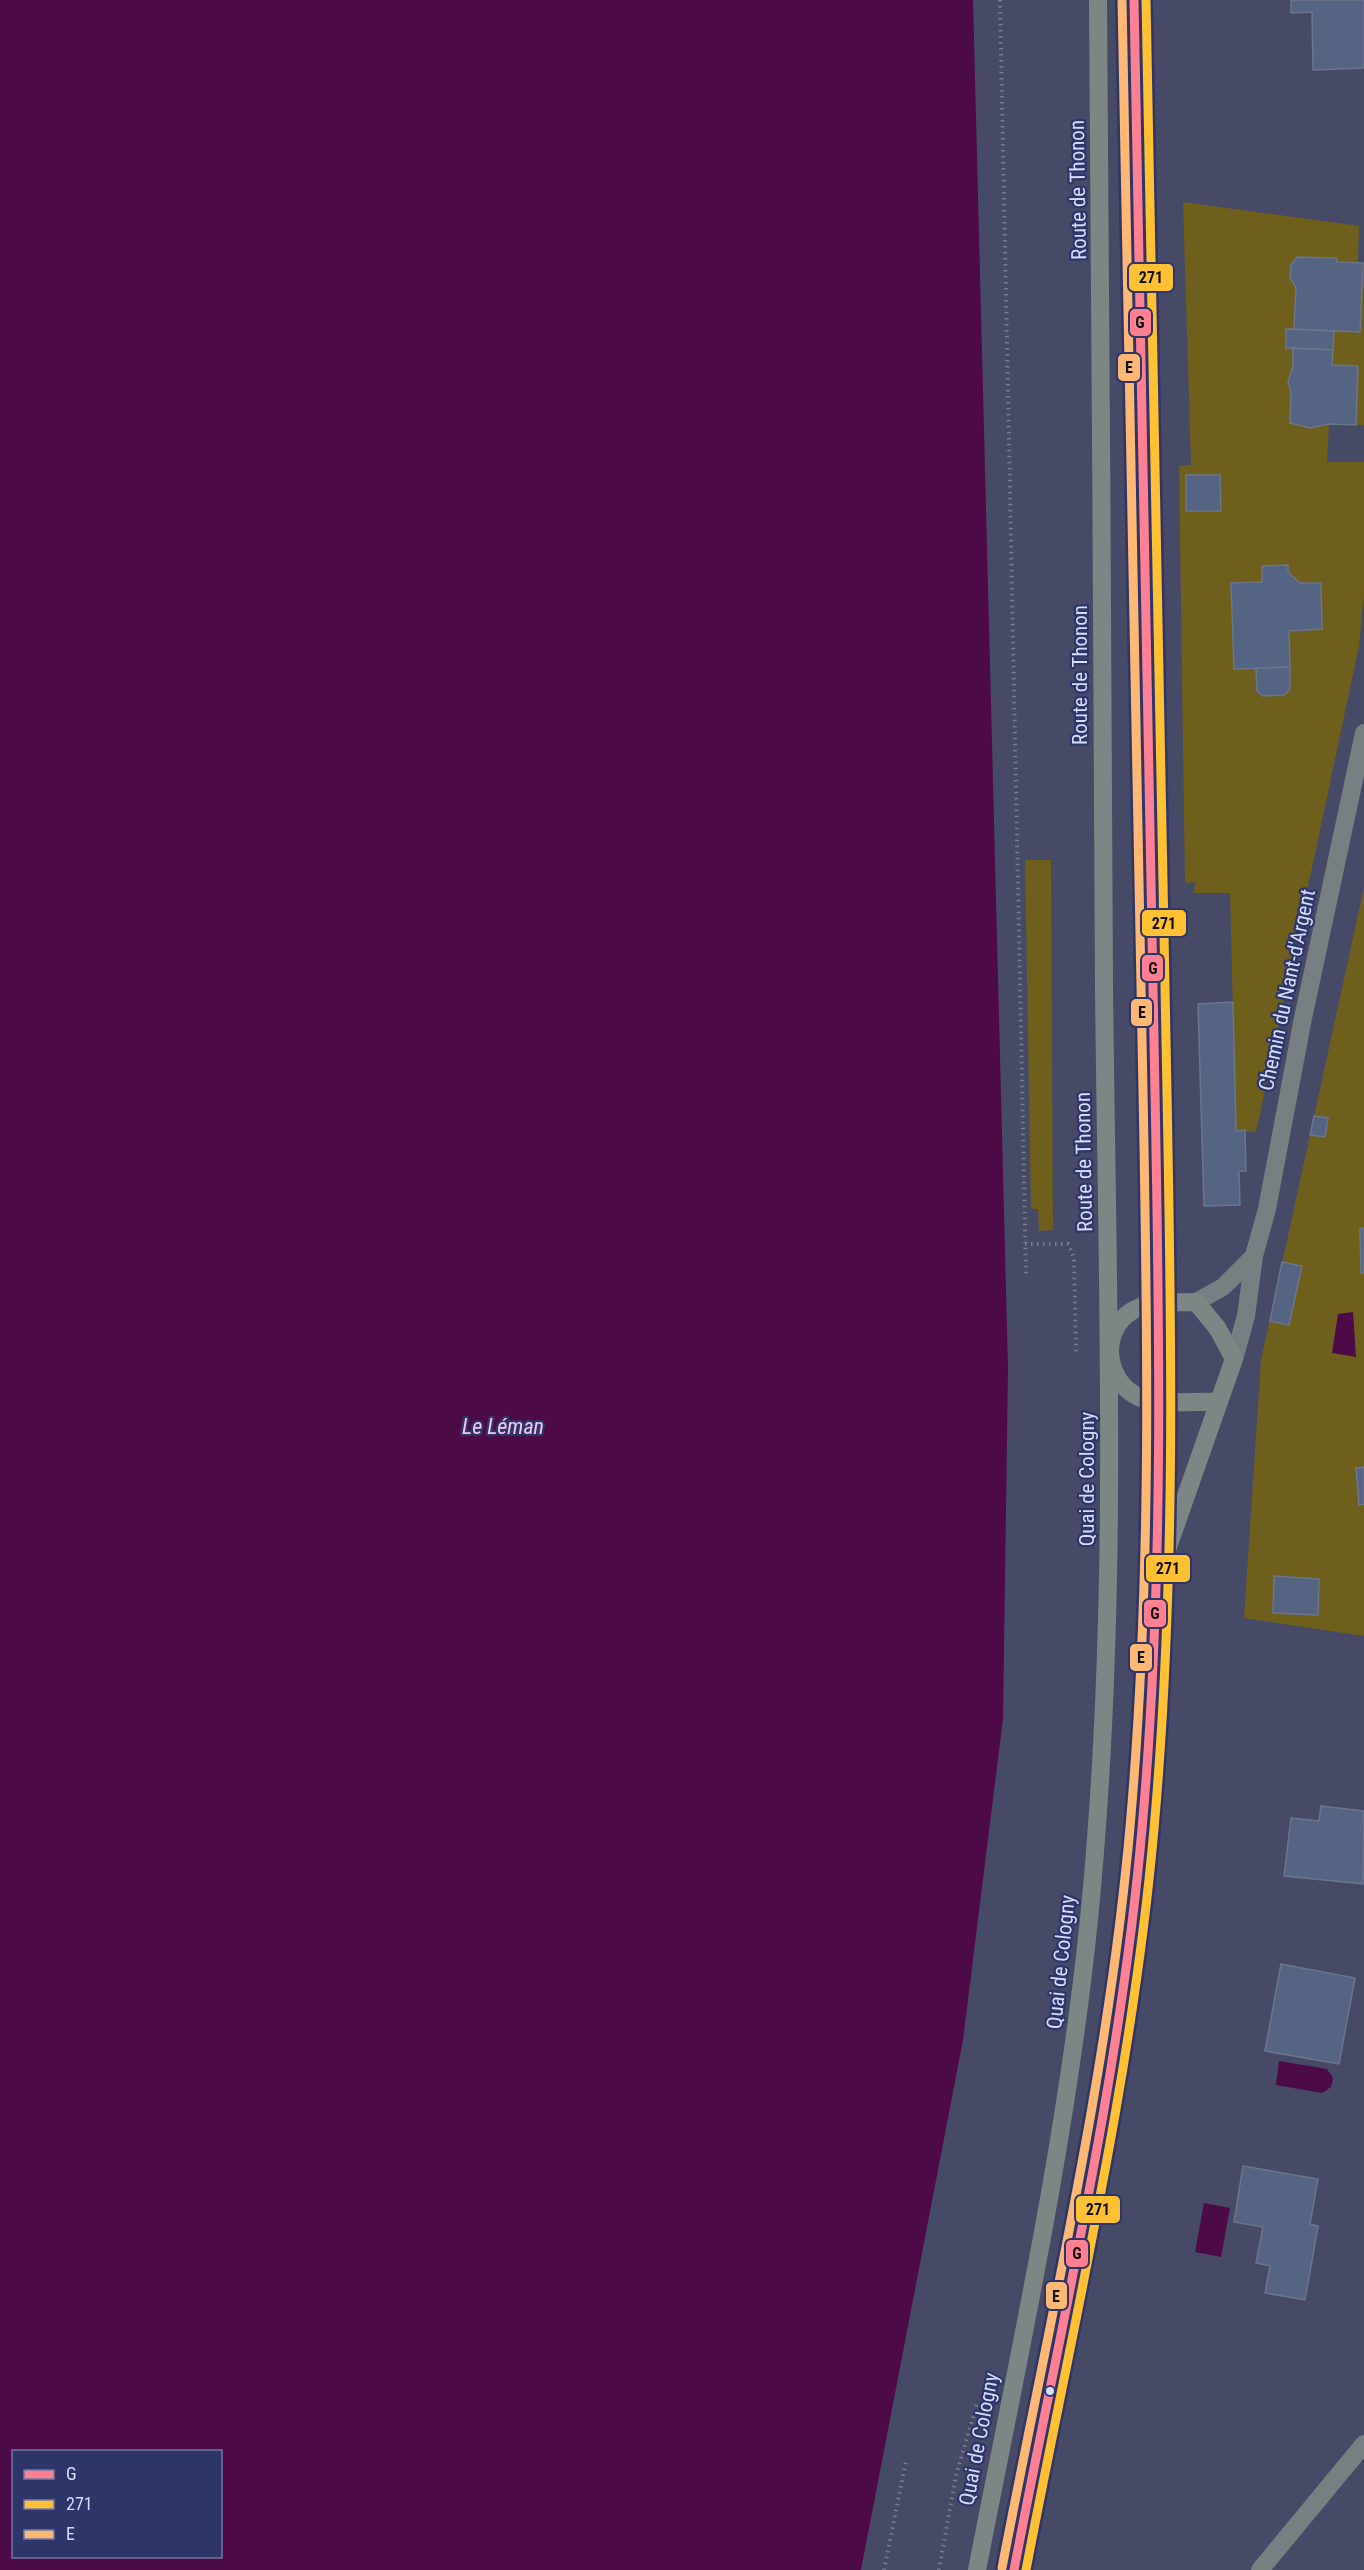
<svg xmlns="http://www.w3.org/2000/svg" width="1364" height="2570" font-family="'Roboto Condensed',sans-serif">
<rect width="100%" height="100%" fill="#464a67"/>
<path fill="#6f5f1c" d="M1183,202L1359,226L1358,262L1364,263V425L1329,424L1327,462H1364V594L1359,646L1256,1132L1236,1131L1230,893H1194L1195,882L1185,883L1179,466L1191,465Z
M1025,860H1051L1053,1230L1039,1231L1038,1209H1031Z
M1364,887V1636L1244,1618L1261,1360Z"/>
<path fill="#4c0a46" fill-rule="evenodd" d="M0,0H973L1008,1369L1003,1719L963,2040L861,2570H0ZM14,2452H220V2556H14Z
M1353,1312L1356,1357L1332,1353L1338,1314Z
M1279,2061L1327,2069L1333,2078L1331,2087L1322,2093L1276,2085Z
M1204,2203L1230,2208L1221,2257L1195,2252Z"/>
<path fill="#546482" stroke="#6c758c" stroke-width="1.5" d="M1291,0H1364V68L1313,70L1312,12L1291,13Z
M1297,257L1337,258V262L1363,263L1360,332L1294,329L1296,288L1290,277L1291,265Z
M1286,329L1334,331L1333,350L1286,348Z
M1293,348L1333,350L1332,365L1358,366L1356,425L1329,424L1310,428L1290,423L1291,392L1288,382L1293,366Z
M1186,475H1220L1221,511H1186Z
M1288,565V572L1300,583H1321L1322,629L1289,631L1290,667L1234,669L1231,583L1262,582V566Z
M1290,667V689L1284,695L1263,696L1257,691L1256,668Z
M1233,1002L1236,1131L1245,1130L1246,1171H1239L1240,1205L1204,1206L1198,1004Z
M1314,1116L1328,1118L1325,1137L1310,1135Z
M1360,1228H1364V1273H1361Z
M1282,1262L1302,1266L1289,1325L1270,1321Z
M1364,1467V1504L1359,1505L1356,1468Z
M1274,1576L1319,1579L1318,1615L1273,1613Z
M1321,1806L1364,1811L1363,1884L1284,1876L1291,1818L1319,1821Z
M1281,1964L1355,1978L1339,2064L1265,2051Z
M1243,2166L1318,2179L1310,2224L1318,2226L1305,2300L1265,2293L1270,2266L1256,2263L1263,2227L1234,2222Z"/>
<g fill="none" stroke-linecap="round" stroke-linejoin="round">
<path stroke="#777e88" stroke-width="4" stroke-dasharray="1.5 4.5" stroke-linecap="butt" d="M1000,0L1026,1277
M1025,1244H1068L1074,1258L1076,1352
M884,2570L906,2461
M939,2570L956,2475L977,2404"/>
<path stroke="#777f82" stroke-width="18" d="M1196,1302L1223,1287L1254,1256
M1234,1359L1246,1316L1254,1256L1267,1209L1302,1023L1364,733
M1260,2570L1364,2444"/>
<path stroke="#7c8785" stroke-width="18" d="M1162,1564L1234,1359L1218,1329L1196,1302C1175,1303 1151,1299 1132,1311C1097,1332 1106,1387 1144,1399C1167,1405 1195,1401 1219,1402
M977,2570C1019,2354 1067,2138 1089,1919C1120,1608 1107,1296 1104,986C1100,657 1103,329 1098,0
M1014,2570C1037,2449 1061,2328 1084,2207C1102,2110 1122,2013 1133,1915C1160,1692 1160,1468 1158,1244L1134,0"/>
<g stroke="#2e3568" stroke-width="14">
<path id="bus-1" d="M1014,2570C1061,2324 1120,2078 1142,1829C1167,1549 1158,1267 1153,986C1147,657 1140,329 1134,0"/>
</g>
<g stroke="#2e3568" stroke-width="14">
<path id="bus-2" d="M1026,2570C1073,2324 1132,2078 1154,1829C1179,1549 1170,1267 1165,986C1159,657 1152,329 1146,0"/>
</g>
<g stroke="#2e3568" stroke-width="14">
<path id="bus-3" d="M1002,2568C1049,2322 1108,2076 1130,1827C1155,1547 1146,1266 1141,985C1135,657 1128,329 1122,0"/>
</g>
<use href="#bus-1" stroke="#ff8093" stroke-width="9"/>
<use href="#bus-2" stroke="#ffc034" stroke-width="9"/>
<use href="#bus-3" stroke="#ffb873" stroke-width="9"/>
</g>
<circle fill="#d5dcfc" stroke="#2e3568" stroke-width="2" cx="1050" cy="2391" r="5"/>
<g text-anchor="middle" dominant-baseline="central" stroke-width="4.5" stroke-linejoin="round" paint-order="stroke">
<g font-size="21" fill="#d5dcfc" stroke="#2e3568">
<text transform="translate(1078 190) rotate(-91)">Route de Thonon</text>
<text transform="translate(1080 675) rotate(-90)">Route de Thonon</text>
<text transform="translate(1287 990) rotate(-78)">Chemin du Nant-d'Argent</text>
<text transform="translate(1084 1162) rotate(-91)">Route de Thonon</text>
<text transform="translate(1087 1479) rotate(-90)">Quai de Cologny</text>
<text transform="translate(1061 1962) rotate(-84)">Quai de Cologny</text>
<text transform="translate(979 2439) rotate(-79)">Quai de Cologny</text>
</g>
<g font-size="22" font-style="italic" fill="#f7c6eb" stroke="#2e3568">
<text x="503" y="1426">Le Léman</text>
</g>
</g>
<g stroke="#2e3568" stroke-width="2">
<rect x="1128" y="263" width="46" height="29" rx="6" fill="#ffc034"/>
<rect x="1129" y="308" width="23" height="29" rx="6" fill="#ff8093"/>
<rect x="1117" y="353" width="24" height="29" rx="6" fill="#ffb873"/>
<rect x="1141" y="909" width="46" height="28" rx="6" fill="#ffc034"/>
<rect x="1141" y="954" width="23" height="28" rx="6" fill="#ff8093"/>
<rect x="1130" y="998" width="23" height="29" rx="6" fill="#ffb873"/>
<rect x="1145" y="1554" width="46" height="29" rx="6" fill="#ffc034"/>
<rect x="1143" y="1599" width="24" height="29" rx="6" fill="#ff8093"/>
<rect x="1129" y="1643" width="24" height="29" rx="6" fill="#ffb873"/>
<rect x="1075" y="2195" width="46" height="29" rx="6" fill="#ffc034"/>
<rect x="1065" y="2239" width="24" height="29" rx="6" fill="#ff8093"/>
<rect x="1045" y="2281" width="23" height="29" rx="6" fill="#ffb873"/>
</g>
<g font-size="16" text-anchor="middle" font-weight="bold" fill="#111">
<text x="1151" y="283">271</text>
<text x="1140" y="328">G</text>
<text x="1129" y="373">E</text>
<text x="1164" y="929">271</text>
<text x="1153" y="974">G</text>
<text x="1142" y="1018">E</text>
<text x="1168" y="1574">271</text>
<text x="1155" y="1619">G</text>
<text x="1141" y="1663">E</text>
<text x="1098" y="2215">271</text>
<text x="1077" y="2259">G</text>
<text x="1056" y="2302">E</text>
</g>
<rect x="12" y="2450" width="210" height="108" fill="#2e3568" stroke="#7178a3" stroke-width="1.5"/>
<rect x="24" y="2470" width="30" height="9" fill="#ff8093" stroke="#7178a3" stroke-width="1.5"/>
<text x="66" y="2480" font-size="18" fill="#d5dcfc">G</text>
<rect x="24" y="2500" width="30" height="9" fill="#ffc034" stroke="#7178a3" stroke-width="1.5"/>
<text x="66" y="2510" font-size="18" fill="#d5dcfc">271</text>
<rect x="24" y="2530" width="30" height="9" fill="#ffb873" stroke="#7178a3" stroke-width="1.5"/>
<text x="66" y="2540" font-size="18" fill="#d5dcfc">E</text>
</svg>
